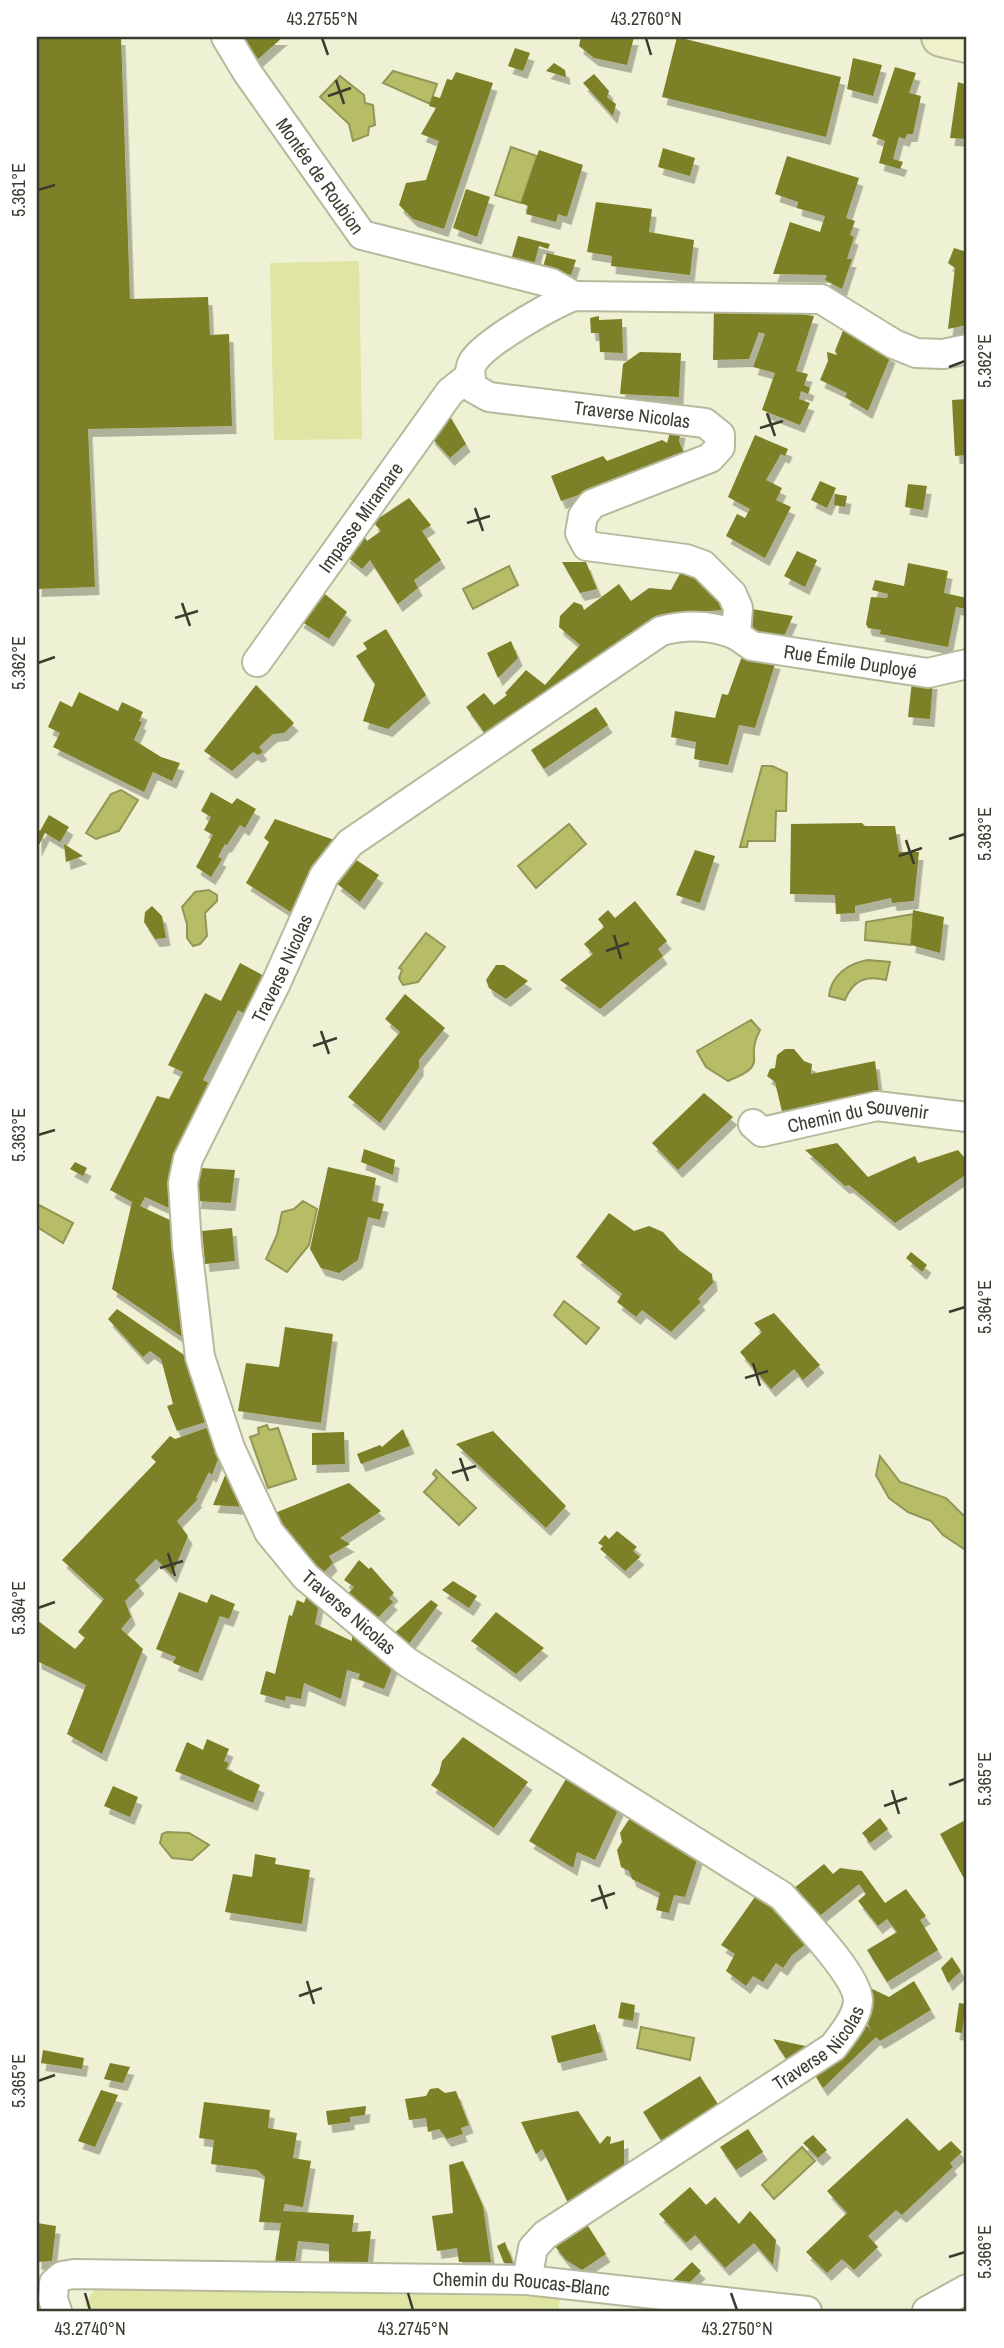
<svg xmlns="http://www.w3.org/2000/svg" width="1004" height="2348" font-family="'Archivo Narrow',sans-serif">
<defs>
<filter id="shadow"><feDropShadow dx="4.5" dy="8" stdDeviation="0" flood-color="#0004"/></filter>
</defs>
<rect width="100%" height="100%" fill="#eef1d3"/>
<path fill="#dfe5a2" d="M359,261L362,439L274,440L270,263Z
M94,2289L560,2297L558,2311H91L85,2306Z"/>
<path fill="#b7bd66" stroke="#929656" stroke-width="2" d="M393,71L437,84L430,104L383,83Z
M340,76L364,95L365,103L373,105L375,125L369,127L368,135L353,141L349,124L320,97Z
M511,147L537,156L521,203L495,195Z
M509,566L518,585L473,609L463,589Z
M762,766H772L787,773L786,811H776L775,841H748L747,847H740Z
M121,790L138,800L119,831L96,839L86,833L111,794Z
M569,824L586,844L536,888L518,866Z
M209,890L217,895V901L205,913L207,936L200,944L193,946L187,938V924L182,907L195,892Z
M914,914L911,945L865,940L866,922Z
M426,933L445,947L418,982L403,985L399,978L402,970L399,968Z
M868,960L890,962L886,980C866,975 853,980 845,1000L829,996C831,975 849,963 868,960Z
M751,1020L760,1030C743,1061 772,1063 728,1081L706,1067L697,1051Z
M303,1201L317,1209L309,1245L287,1272L266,1259L277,1235L282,1212L294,1209Z
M37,1204L73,1223L63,1243L37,1227Z
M564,1301L599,1328L586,1344L554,1315Z
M267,1425L269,1430L278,1428L296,1479L268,1488L250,1437L259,1434L258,1428Z
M880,1456L900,1482L946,1498L967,1519V1551L943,1535L931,1521L908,1512L889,1498L876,1475Z
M436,1470L476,1508L459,1525L424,1492L437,1478L433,1474Z
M167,1832L189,1833L209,1845L192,1860L172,1858L160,1843L162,1834Z
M641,2027L694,2038L690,2060L637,2048Z
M802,2147L815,2161L774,2199L762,2185Z"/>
<path fill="#7c8026" filter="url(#shadow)" d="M37,37H121L130,299L208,297L210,335L229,334L232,426L88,429L95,587L37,589Z
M238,37H283L256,61Z
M581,37H634L627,65L594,58L579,46Z
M677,37L841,77L826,137L662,97Z
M515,48L530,53L523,71L508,66Z
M853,58L882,65L873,96L847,89Z
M554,63L565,70L566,77L546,71Z
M895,67L916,73L909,93L921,96L913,134H907L905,139L899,137L893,159L903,162L900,169L879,163L885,141L872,136Z
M456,72L493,83L444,229L413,219L399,205L406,183L426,180L439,141L421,134L436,108L429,106L433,96L440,98L447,79L452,80Z
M594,74L609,91L607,97L616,104L613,116L583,83Z
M958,82L967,85V139L950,138Z
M663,148L695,158L690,176L658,167Z
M539,150L583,165L567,217L558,214L556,222L526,214L528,206L521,203Z
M787,156L859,178L846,218L855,221L850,235L854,237L847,259H852L842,289L825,280L827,275L773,274L790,222L820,232L825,216L797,208L798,202L775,194Z
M466,189L490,197L477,237L453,228Z
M596,202L652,209L649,232L694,240L690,275L611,266L612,256L587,252Z
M518,236L550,244L548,249L539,246L534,265L511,260Z
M954,248L967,252V325L948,329L955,268L948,263Z
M547,253L576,260L571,275L543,267Z
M714,309H768L814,316L796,371L808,374L804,385L810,388L808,394L801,391L799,399L810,403L800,425L762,410L775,373L753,367L765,334L759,332L749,359L713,360Z
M599,316V320L622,319L623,353L600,352L599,333H591L590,318Z
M844,328L891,355L868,411L845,397L847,393L820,380L828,361L827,352L837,355L835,351Z
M640,352L681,353L679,397L620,394L623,364Z
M967,399V455L955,456L952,400Z
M447,411L466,444L450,458L430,436Z
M671,429L681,430L679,441L686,458L561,501L551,476L603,456L607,461L662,440L667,443Z
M755,435L788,449L785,456L781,454L766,480L782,488L776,500L791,507L765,558L726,536L737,514L745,518L750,509L728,497Z
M820,481L836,488L827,508L811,500Z
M908,484L927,486L923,510L905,507Z
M835,494L847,496L845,507L834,505Z
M409,498L431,525L422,531L441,560L414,580L418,588L398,604L370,560L362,569L345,555L362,532L367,541L381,531L373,522Z
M797,551L817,560L805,587L784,576Z
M562,562H586L597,589L580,593Z
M908,563L948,571L944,593L967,598V609L956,607L948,647L880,634L881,630L868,628L866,624L871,597L887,598L888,594L872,590L875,580L904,586Z
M684,566L719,599L723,610L664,614L489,739L466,707L484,693L494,705L507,695L505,693L526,670L545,685L580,645L559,627L560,616L574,602L582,605L584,610L619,584L631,601L649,588L671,590Z
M320,590L347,612L329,639L299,620Z
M752,609L793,616L782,641L756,634L752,626Z
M386,629L426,695L388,729L363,721L375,684L356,656L367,649L363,643Z
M511,641L518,658L498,678L487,653Z
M742,656L776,661L755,728L739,725L728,765L694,759L696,742L671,737L675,711L715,718L722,694L728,695Z
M912,681H933L930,719L908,717Z
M256,685L294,723L284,733L273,734L259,747L263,752L258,755L253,752L232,771L204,751Z
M79,692L118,711L122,702L143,712L139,721L142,722L134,740L161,757L180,763L172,781L153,772L144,792L53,747L60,733L48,727L60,701L72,707Z
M596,707L608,725L544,769L531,750Z
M211,792L232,804L237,798L256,809L245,828L240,825L227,845L225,844L218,857L222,859L211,877L196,867L213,835L204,830L211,817L201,811Z
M49,815L69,827L60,842L45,833L37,849V829L40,831Z
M275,819L340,842L319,867L292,913L246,883L269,842L264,838Z
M862,823L865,826H895L899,852H919L914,901L892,903L891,898L855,906V913L836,914L835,895L790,894L791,824Z
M64,844L83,856L66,862Z
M695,850L715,856L700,903L676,895Z
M355,859L379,875L360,902L336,883Z
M635,901L667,941L658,949L663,956L600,1009L560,980L593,954L584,944L604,927L598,919L608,910L615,918Z
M152,906L162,916L166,938L155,939L144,922L145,912Z
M913,910L944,917L940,953L911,945Z
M240,963L268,978L249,1016L238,1010L203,1080L214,1086L168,1181L171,1209L145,1197L140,1206L172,1221L180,1306L188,1341L112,1289L132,1202L110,1190L157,1096L169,1099L183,1072L168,1065L205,993L221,1001Z
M496,965H504L528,981L506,999L489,988L486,980Z
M405,994L445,1028L419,1060V1068L380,1123L348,1097L400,1032L385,1019Z
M785,1049H794L804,1061L812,1064L811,1074L875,1061L880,1099L784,1120L775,1082L767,1076L770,1069L775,1068L777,1055Z
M704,1093L733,1117L678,1170L652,1143Z
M837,1143L868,1177L915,1156L918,1163L958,1150L967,1161V1174L895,1223L849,1185L845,1186L805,1150Z
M364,1149L395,1160L393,1175L361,1162Z
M75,1162L87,1168L83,1176L70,1169Z
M328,1167L376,1178L372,1201L384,1204L380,1220L368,1217L358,1260L339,1273L321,1268L310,1249Z
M200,1168L235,1170L231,1203L196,1201Z
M609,1213L634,1231L649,1226L663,1232L679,1250L712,1274L713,1283L698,1299L701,1302L671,1332L642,1310L636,1317L617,1302L622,1294L576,1257Z
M232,1228L235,1261L205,1264L202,1231Z
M911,1252L927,1265L922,1272L906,1258Z
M117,1309L193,1361L212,1420L177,1431L167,1406L173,1404L161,1359L150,1351L143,1357L108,1319Z
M774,1313L820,1365L803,1380L794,1369L771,1389L740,1352L762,1332L754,1323Z
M285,1327L333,1334L321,1423L238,1411L246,1363L279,1367Z
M215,1425L222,1449L212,1475L209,1472L196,1498L198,1499L177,1521L188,1536L172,1575L156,1559L135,1580L140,1586L125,1601L131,1617L121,1629L143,1649L102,1754L67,1734L86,1685L37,1661V1620L75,1649L85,1638L78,1632L104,1599L62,1560L156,1462L151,1457L170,1436L175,1439Z
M403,1429L410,1446L361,1464L357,1454L380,1445L382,1447Z
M493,1431L566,1506L546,1528L456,1444Z
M344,1432L345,1464L312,1465V1433Z
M226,1473H228L246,1507L213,1505Z
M349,1483L381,1511L340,1538L350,1544L329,1556L333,1563L319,1577L270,1515Z
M617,1531L637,1547L633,1551L640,1557L625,1571L600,1549L603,1546L598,1543L605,1535L609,1539Z
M359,1560L369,1569L371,1567L394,1593L389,1598L393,1602L371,1625L342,1600L354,1587L344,1580Z
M453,1581L477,1596L469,1608L442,1590Z
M179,1592L207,1603L211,1594L235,1604L229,1619L220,1616L198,1673L173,1663L176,1657L156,1649Z
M308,1592L319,1603L315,1624L352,1641V1635L394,1663L384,1689L358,1679L360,1674L347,1670L341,1699L304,1683L301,1699L286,1696L285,1701L260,1694L266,1671L275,1674L289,1615L292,1616L297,1600L304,1603Z
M431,1600L438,1605L406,1648L389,1638Z
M496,1612L544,1648L516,1674L471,1641Z
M463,1737L528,1782L494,1828L431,1785L439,1773L442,1761Z
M207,1739L229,1749L224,1761L229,1763L226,1769L260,1785L253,1803L175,1771L187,1742L203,1750Z
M569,1774L620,1806L595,1860L577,1852L573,1868L529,1841Z
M113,1786L138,1797L130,1817L104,1806Z
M632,1815L698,1857L685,1897L674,1895L669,1913L656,1910L660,1893L632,1879L629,1871L621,1867L617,1850L622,1842L620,1833Z
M880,1818L888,1829L870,1843L862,1833Z
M967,1819V1884L940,1834Z
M255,1854L276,1858L275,1864L310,1870L302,1924L225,1912L233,1874L252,1877Z
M824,1864L833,1874L840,1868L862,1871L885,1903L906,1889L926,1916L920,1920L938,1950L887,1982L867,1950L897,1932L887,1919L878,1926L858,1901L866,1894L859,1884L816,1919L793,1889Z
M757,1894L794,1920L811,1940L792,1955L783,1968L776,1963L763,1982L753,1976L746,1986L726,1971L735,1954L721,1945Z
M952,1957L961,1971L948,1983L941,1968Z
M914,1981L931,2010L880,2041L876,2037L823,2088L814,2074L864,2022L872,2031L864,2019V1985L889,1997Z
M621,2002L635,2005L633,2021L618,2018Z
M959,2003L966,2004L962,2033L955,2032Z
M595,2024L603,2052L558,2063L551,2036Z
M773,2039L810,2047L790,2065Z
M43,2050L84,2058L82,2069L41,2063Z
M110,2063L130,2067L123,2083L104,2079Z
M700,2076L723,2112L666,2148L643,2112Z
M438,2088L445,2093L456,2091L469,2125L461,2128L463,2134L447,2139L439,2129L428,2132L426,2118L409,2120L405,2099L426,2096L430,2089Z
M101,2090L118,2095L95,2147L78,2141Z
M204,2102L270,2110L268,2128L297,2133L293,2158L311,2161L303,2207L285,2204L283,2211L354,2215L352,2232L371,2231L368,2262H329V2244L298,2241L295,2262H275L281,2223L259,2222L265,2177L257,2170L211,2164L214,2140L199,2138Z
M366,2106L365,2115L350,2117V2122L328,2125L326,2111Z
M578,2111L600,2144L607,2136L611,2137L610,2144L624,2140V2166L628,2172L571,2209L542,2149L536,2154L521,2122Z
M907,2118L939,2151L951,2141L962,2152L950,2163L953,2167L902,2215L896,2210L868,2236L878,2247L854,2270L842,2259L827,2273L806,2252L847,2213L827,2191Z
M748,2129L763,2152L736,2170L720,2147Z
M813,2135L827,2150L818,2158L803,2143Z
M463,2161L483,2206L491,2262H459L457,2248L437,2251L432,2216L453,2213L449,2165Z
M690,2187L706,2205L715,2197L739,2224L750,2211L776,2240L773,2265L754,2243L725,2268L695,2235L686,2243L659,2214Z
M37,2223L56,2226L52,2261L37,2262Z
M586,2223L606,2254L582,2270L566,2260L553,2244Z
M505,2242L513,2263H504L497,2246Z
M692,2262L701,2271L689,2283L673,2280Z"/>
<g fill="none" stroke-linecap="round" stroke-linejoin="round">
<g stroke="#b6b99c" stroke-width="32">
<g id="street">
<path id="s1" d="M226,37L247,72L362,235L551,283L574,296"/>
<path id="s2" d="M736,635L752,646L928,673L967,664"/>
<path id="s3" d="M257,662L450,392L470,376"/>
<path id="s4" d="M753,1124L762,1132L877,1106L967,1117"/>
<path id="s5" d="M527,2280L533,2248L545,2235L833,2047C842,2035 858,2017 858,2000C857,1974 800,1917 782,1896L407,1662L306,1577L269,1532L230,1448L200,1357L187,1246L183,1183L188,1159L276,983L324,876L350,843L661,631C687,624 712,625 736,635L738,608L732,594L703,565L686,559L587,546L580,533L583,516L592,504L710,458L720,447V435L705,423L489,397L473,388C471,379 468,370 473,362C485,342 551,305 574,296L821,299L894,344L916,353L943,354L967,349"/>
<path id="s6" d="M57,2311L53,2299L54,2283L62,2276L74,2274L527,2280L807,2311"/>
<path d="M927,2311L967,2289"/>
</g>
</g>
<g stroke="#b6b99c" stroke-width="42">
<path id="secondary" d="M941,37L967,43"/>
</g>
<use href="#street" stroke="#fff" stroke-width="28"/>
<use href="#secondary" stroke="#eff1cb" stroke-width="38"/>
</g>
<path fill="none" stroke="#3b3c30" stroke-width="2.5" d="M322,38L328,55M646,38L651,55M336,80L344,104M328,96L351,88M38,190L55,185M949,367L965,361M767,413L775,436M760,428L783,421M475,508L483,531M467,523L490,516M182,603L190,626M175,618L198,611M38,663L55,657M949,839L965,834M906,840L914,864M899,856L922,848M614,935L621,959M606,951L629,943M321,1031L329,1054M313,1046L337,1038M38,1135L55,1130M949,1312L965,1307M753,1363L760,1386M745,1378L768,1371M460,1458L468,1481M452,1473L476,1466M168,1553L175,1576M160,1568L183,1561M38,1608L55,1602M949,1785L965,1779M892,1790L899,1814M884,1806L907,1798M599,1885L607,1909M591,1901L615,1893M307,1981L314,2004M299,1996L322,1988M38,2081L55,2075M949,2257L965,2252M85,2293L90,2310M408,2293L413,2310M731,2293L737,2310"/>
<g text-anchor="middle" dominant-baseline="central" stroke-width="7" stroke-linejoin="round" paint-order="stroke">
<g font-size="19" fill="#3b3c30" stroke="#fff">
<text stroke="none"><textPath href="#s1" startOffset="168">Montée de Roubion</textPath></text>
<text transform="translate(632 414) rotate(7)">Traverse Nicolas</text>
<text stroke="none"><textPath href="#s3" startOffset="178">Impasse Miramare</textPath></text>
<text stroke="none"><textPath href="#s2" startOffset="119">Rue Émile Duployé</textPath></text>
<text stroke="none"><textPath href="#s5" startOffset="1811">Traverse Nicolas</textPath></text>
<text stroke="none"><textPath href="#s4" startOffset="110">Chemin du Souvenir</textPath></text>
<text transform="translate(349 1612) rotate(41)">Traverse Nicolas</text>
<text stroke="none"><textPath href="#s5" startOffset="383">Traverse Nicolas</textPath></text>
<text stroke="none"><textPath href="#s6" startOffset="499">Chemin du Roucas-Blanc</textPath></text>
</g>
</g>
<rect width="1004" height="2348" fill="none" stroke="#ffffff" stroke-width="77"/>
<rect x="38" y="38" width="927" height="2272" fill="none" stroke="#3b3c30" stroke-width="2.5"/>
<g font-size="18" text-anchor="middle" fill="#3b3c30">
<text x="322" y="25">43.2755°N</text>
<text x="646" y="25">43.2760°N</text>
<text transform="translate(19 190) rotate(-90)" y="6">5.361°E</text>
<text transform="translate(985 361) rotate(-90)" y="6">5.362°E</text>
<text transform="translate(19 663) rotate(-90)" y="6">5.362°E</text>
<text transform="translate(985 834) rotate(-90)" y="6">5.363°E</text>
<text transform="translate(19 1135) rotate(-90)" y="6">5.363°E</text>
<text transform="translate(985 1307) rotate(-90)" y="6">5.364°E</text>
<text transform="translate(19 1608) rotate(-90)" y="6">5.364°E</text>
<text transform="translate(985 1779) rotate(-90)" y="6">5.365°E</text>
<text transform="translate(19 2081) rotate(-90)" y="6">5.365°E</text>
<text transform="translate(985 2252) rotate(-90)" y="6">5.366°E</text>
<text x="90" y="2335">43.2740°N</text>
<text x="413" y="2335">43.2745°N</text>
<text x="737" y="2335">43.2750°N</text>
</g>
</svg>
